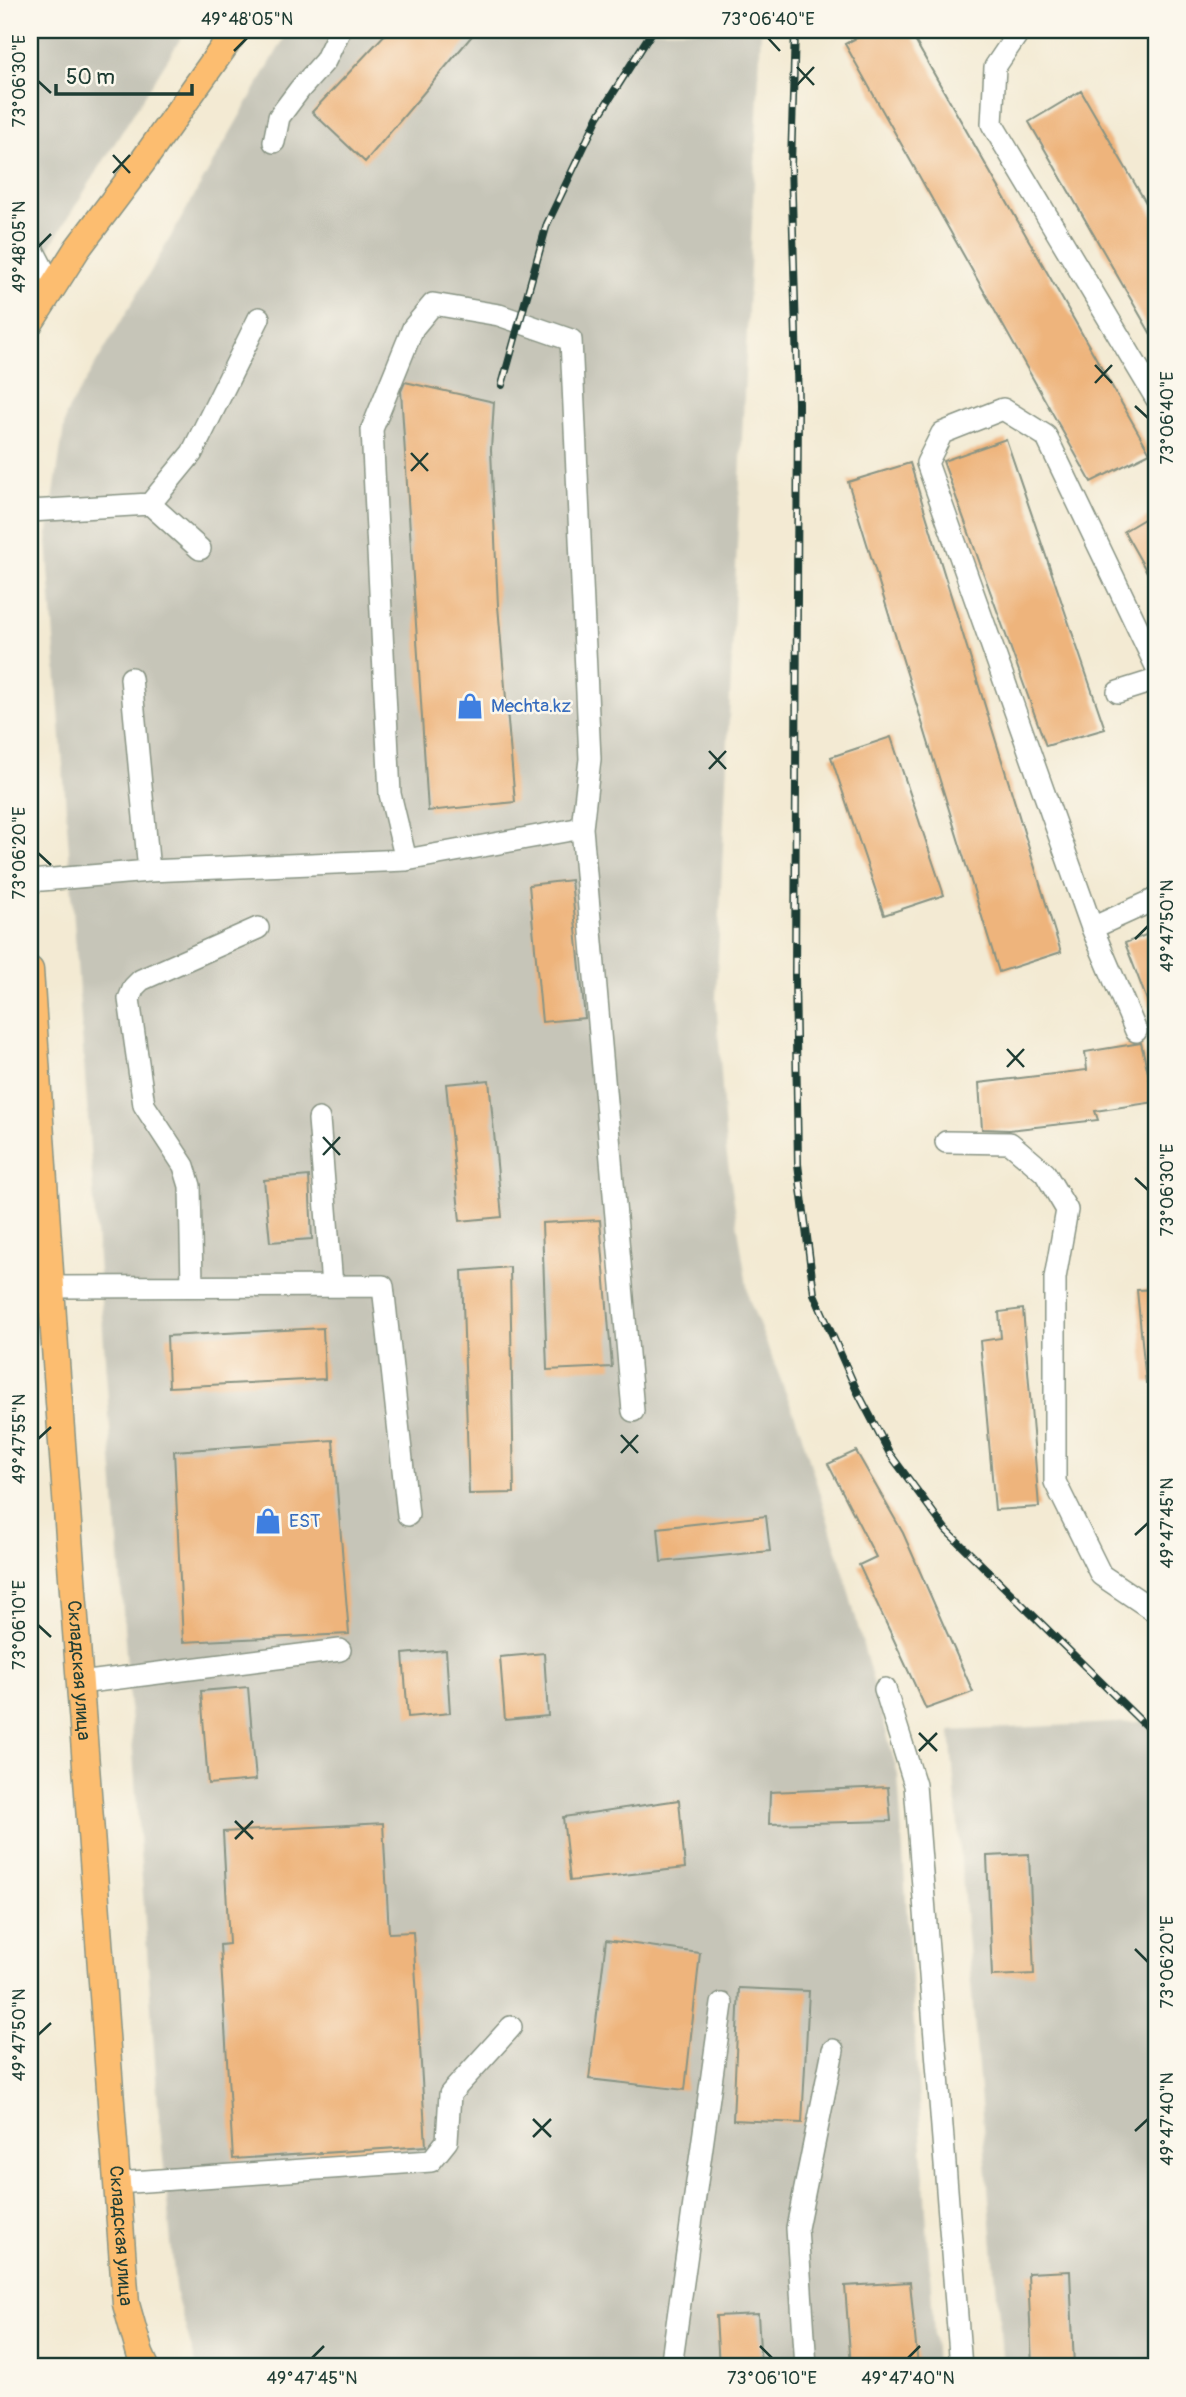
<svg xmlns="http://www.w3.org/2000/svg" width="1186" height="2397" font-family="Pangolin,sans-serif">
<rect width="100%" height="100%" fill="#fbf7ec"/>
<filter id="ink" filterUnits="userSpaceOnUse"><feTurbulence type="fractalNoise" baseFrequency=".0143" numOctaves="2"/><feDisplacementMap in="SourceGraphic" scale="14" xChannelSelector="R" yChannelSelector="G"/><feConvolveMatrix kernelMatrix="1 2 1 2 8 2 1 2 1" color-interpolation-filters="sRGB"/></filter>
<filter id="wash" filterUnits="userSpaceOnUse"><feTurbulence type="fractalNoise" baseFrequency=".00686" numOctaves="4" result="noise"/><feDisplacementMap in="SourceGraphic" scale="28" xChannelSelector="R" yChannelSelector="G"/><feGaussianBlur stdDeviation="1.57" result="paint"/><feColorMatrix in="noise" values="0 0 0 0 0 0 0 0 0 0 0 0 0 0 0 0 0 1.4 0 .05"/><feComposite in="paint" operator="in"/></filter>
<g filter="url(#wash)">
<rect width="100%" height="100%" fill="#f3ead3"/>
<path fill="#c6c5b8" d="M30,30H186L30,278Z
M289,30H761L716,997L726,1150L749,1299L800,1429L842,1567L898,1775L936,2367H197L176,2295L158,2105L47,541L66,414L154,266Z
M1156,1721V2367H1003L950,1731Z"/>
<g id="blocks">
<path fill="#eeb47b" d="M389,30H477L365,162L312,112Z
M871,30H909L1150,453L1091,482L845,44Z
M1081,91L1156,220V343L1029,122Z
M405,382L494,402L491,450L498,606L515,802L428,811L401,391Z
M1006,439L1105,729L1046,746L943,461Z
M910,463L1061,952L999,972L848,482Z
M1156,512V588L1124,531Z
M891,737L944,895L884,915L831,757Z
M571,880L585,1018L542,1022L529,885Z
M1156,931V1021H1155L1125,943Z
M1141,1043L1155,1102L1095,1111L1098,1120L1009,1130L982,1129L979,1083L1087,1070L1085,1052Z
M489,1080L502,1217L460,1221L446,1084Z
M309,1176L312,1239L270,1242L264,1180Z
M600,1220L612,1367L547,1370L542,1223Z
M510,1267L514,1493L469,1494L462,1271Z
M1156,1289V1383H1146L1137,1290Z
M1023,1309L1039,1507L995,1510L980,1341L1001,1338L999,1312Z
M323,1328L325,1379L169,1387L167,1336Z
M333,1440L349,1634L183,1642L174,1451Z
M856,1451L903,1533L973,1692L926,1709L859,1565L876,1557L828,1464Z
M766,1516L770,1551L661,1562L658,1528Z
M446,1650L450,1713L408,1717L403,1654Z
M544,1653L548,1716L505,1720L500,1657Z
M248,1687L256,1780L208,1784L201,1691Z
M888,1787L891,1821L769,1824L770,1792Z
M679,1800L685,1868L570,1881L563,1817Z
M383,1823L389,1933L413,1932L426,2146L233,2159L220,1945L229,1944L223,1832Z
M1029,1854L1034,1974L992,1976L987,1856Z
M606,1940L700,1953L685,2090L589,2079Z
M739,1988L809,1991L802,2123L733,2120Z
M1070,2271L1074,2367H1032L1028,2273Z
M910,2282L918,2367H851L845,2286Z
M758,2314L761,2367H719L716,2316Z"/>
</g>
</g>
<g filter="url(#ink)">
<use href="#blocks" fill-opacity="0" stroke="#899484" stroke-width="2"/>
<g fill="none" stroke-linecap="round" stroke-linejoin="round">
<g stroke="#899484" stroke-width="24">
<path id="minor" d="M1020,30L995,67L992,124L1156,398
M274,142L279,117L300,89L325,61L340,30
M30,244L52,286
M150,504L200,549
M30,511L150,504L192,453L259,318
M1156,666L1046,436L1003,409L942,433L927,463L1092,928L1156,899
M131,678L149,871
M1118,692L1156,680
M582,828L633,1411
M30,881L149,871L406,860L582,828L590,759L571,340L499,315L433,304L413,328L372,429L390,794L406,860
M1092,928L1136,1031
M319,1119L332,1286
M946,1142L1010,1143L1045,1173L1067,1210L1055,1278V1482L1101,1575L1156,1612
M192,1286L190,1186L184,1166L144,1105L129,999L134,987L141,980L258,928
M51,1287L383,1286L408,1515
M80,1683L340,1650
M885,1689L915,1785L961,2367
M117,2183L431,2161L447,2141L450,2094L511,2027
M671,2367L722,2004
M806,2367L797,2228L833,2050"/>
</g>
<g stroke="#899484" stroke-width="29">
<g id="major">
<path d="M30,323L77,249L141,164L236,30"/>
<path id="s1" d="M30,970L56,1362L126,2304L140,2354L146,2367"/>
</g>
</g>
<use href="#minor" stroke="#fff" stroke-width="21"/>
<use href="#major" stroke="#fcbd6f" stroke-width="26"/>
<g stroke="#1f3d34" stroke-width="8">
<path id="rail" d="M795,30L791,164L798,403L795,975L798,1164L814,1294L856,1389L890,1454L946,1530L1156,1736
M502,385L547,224L598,117L653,30"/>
</g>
<use href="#rail" stroke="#fbf7ec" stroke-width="5" stroke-dasharray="16" stroke-linecap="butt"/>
</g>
</g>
<path fill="none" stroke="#1f3d34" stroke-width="2.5" d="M768,38L780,51M234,51L247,38M797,67L814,85M38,81L51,93M797,85L814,67M113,155L130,173M113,173L130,155M38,247L51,234M1095,365L1112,383M1095,383L1112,365M1135,406L1148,418M411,453L428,471M411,471L428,453M709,751L726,769M709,769L726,751M38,853L51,865M1135,939L1148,926M1007,1049L1024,1067M1007,1067L1024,1049M323,1137L340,1155M323,1155L340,1137M1135,1178L1148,1190M621,1435L638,1453M38,1439L51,1427M621,1453L638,1435M1135,1535L1148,1523M38,1625L51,1637M919,1733L937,1751M919,1751L937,1733M235,1821L253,1839M235,1839L253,1821M1135,1949L1148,1962M38,2035L51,2023M533,2119L551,2137M1135,2131L1148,2119M533,2137L551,2119M760,2346L772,2358M312,2358L324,2346M908,2358L920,2346"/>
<defs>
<g id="shop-bare" transform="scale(2.1)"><path d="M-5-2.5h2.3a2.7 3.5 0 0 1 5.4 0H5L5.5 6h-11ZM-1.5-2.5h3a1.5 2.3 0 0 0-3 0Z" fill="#3f7fe0" stroke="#fbf7ec" stroke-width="2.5" paint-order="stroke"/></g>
</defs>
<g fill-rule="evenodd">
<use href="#shop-bare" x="470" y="706"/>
<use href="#shop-bare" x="268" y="1521"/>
</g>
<g text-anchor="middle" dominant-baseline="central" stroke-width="5" stroke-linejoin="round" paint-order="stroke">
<g font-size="19" fill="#366cbe" stroke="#fbf7ec" text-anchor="start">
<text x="491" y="706">Mechta.kz</text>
<text x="289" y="1521">EST</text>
</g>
<g font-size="19" fill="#1f3d34" stroke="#fbf7ec">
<text stroke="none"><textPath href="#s1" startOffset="702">Складская улица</textPath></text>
<text stroke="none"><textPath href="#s1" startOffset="1269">Складская улица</textPath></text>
</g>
</g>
<rect width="1186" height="2397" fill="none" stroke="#fbf7ec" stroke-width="77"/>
<path d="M56 84v10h136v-10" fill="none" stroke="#1f3d34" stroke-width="3.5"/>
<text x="66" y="84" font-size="21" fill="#1f3d34" stroke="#fbf7ec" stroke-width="5" paint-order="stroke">50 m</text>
<rect x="38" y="38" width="1110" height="2320" fill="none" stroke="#1f3d34" stroke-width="2.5"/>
<g font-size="18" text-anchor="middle" fill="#1f3d34">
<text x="247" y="25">49°48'05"N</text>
<text x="768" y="25">73°06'40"E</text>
<text transform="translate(19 81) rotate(-90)" y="6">73°06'30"E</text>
<text transform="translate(19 247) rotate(-90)" y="6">49°48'05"N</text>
<text transform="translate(1167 418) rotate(-90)" y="6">73°06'40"E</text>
<text transform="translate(19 853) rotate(-90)" y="6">73°06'20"E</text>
<text transform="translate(1167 926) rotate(-90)" y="6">49°47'50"N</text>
<text transform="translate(1167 1190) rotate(-90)" y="6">73°06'30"E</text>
<text transform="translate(19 1439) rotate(-90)" y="6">49°47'55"N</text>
<text transform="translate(1167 1523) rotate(-90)" y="6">49°47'45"N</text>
<text transform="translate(19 1625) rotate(-90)" y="6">73°06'10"E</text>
<text transform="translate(1167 1962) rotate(-90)" y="6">73°06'20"E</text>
<text transform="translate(19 2035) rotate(-90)" y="6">49°47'50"N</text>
<text transform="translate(1167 2119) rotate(-90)" y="6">49°47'40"N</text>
<text x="312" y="2384">49°47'45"N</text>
<text x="772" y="2384">73°06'10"E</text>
<text x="908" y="2384">49°47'40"N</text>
</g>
</svg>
